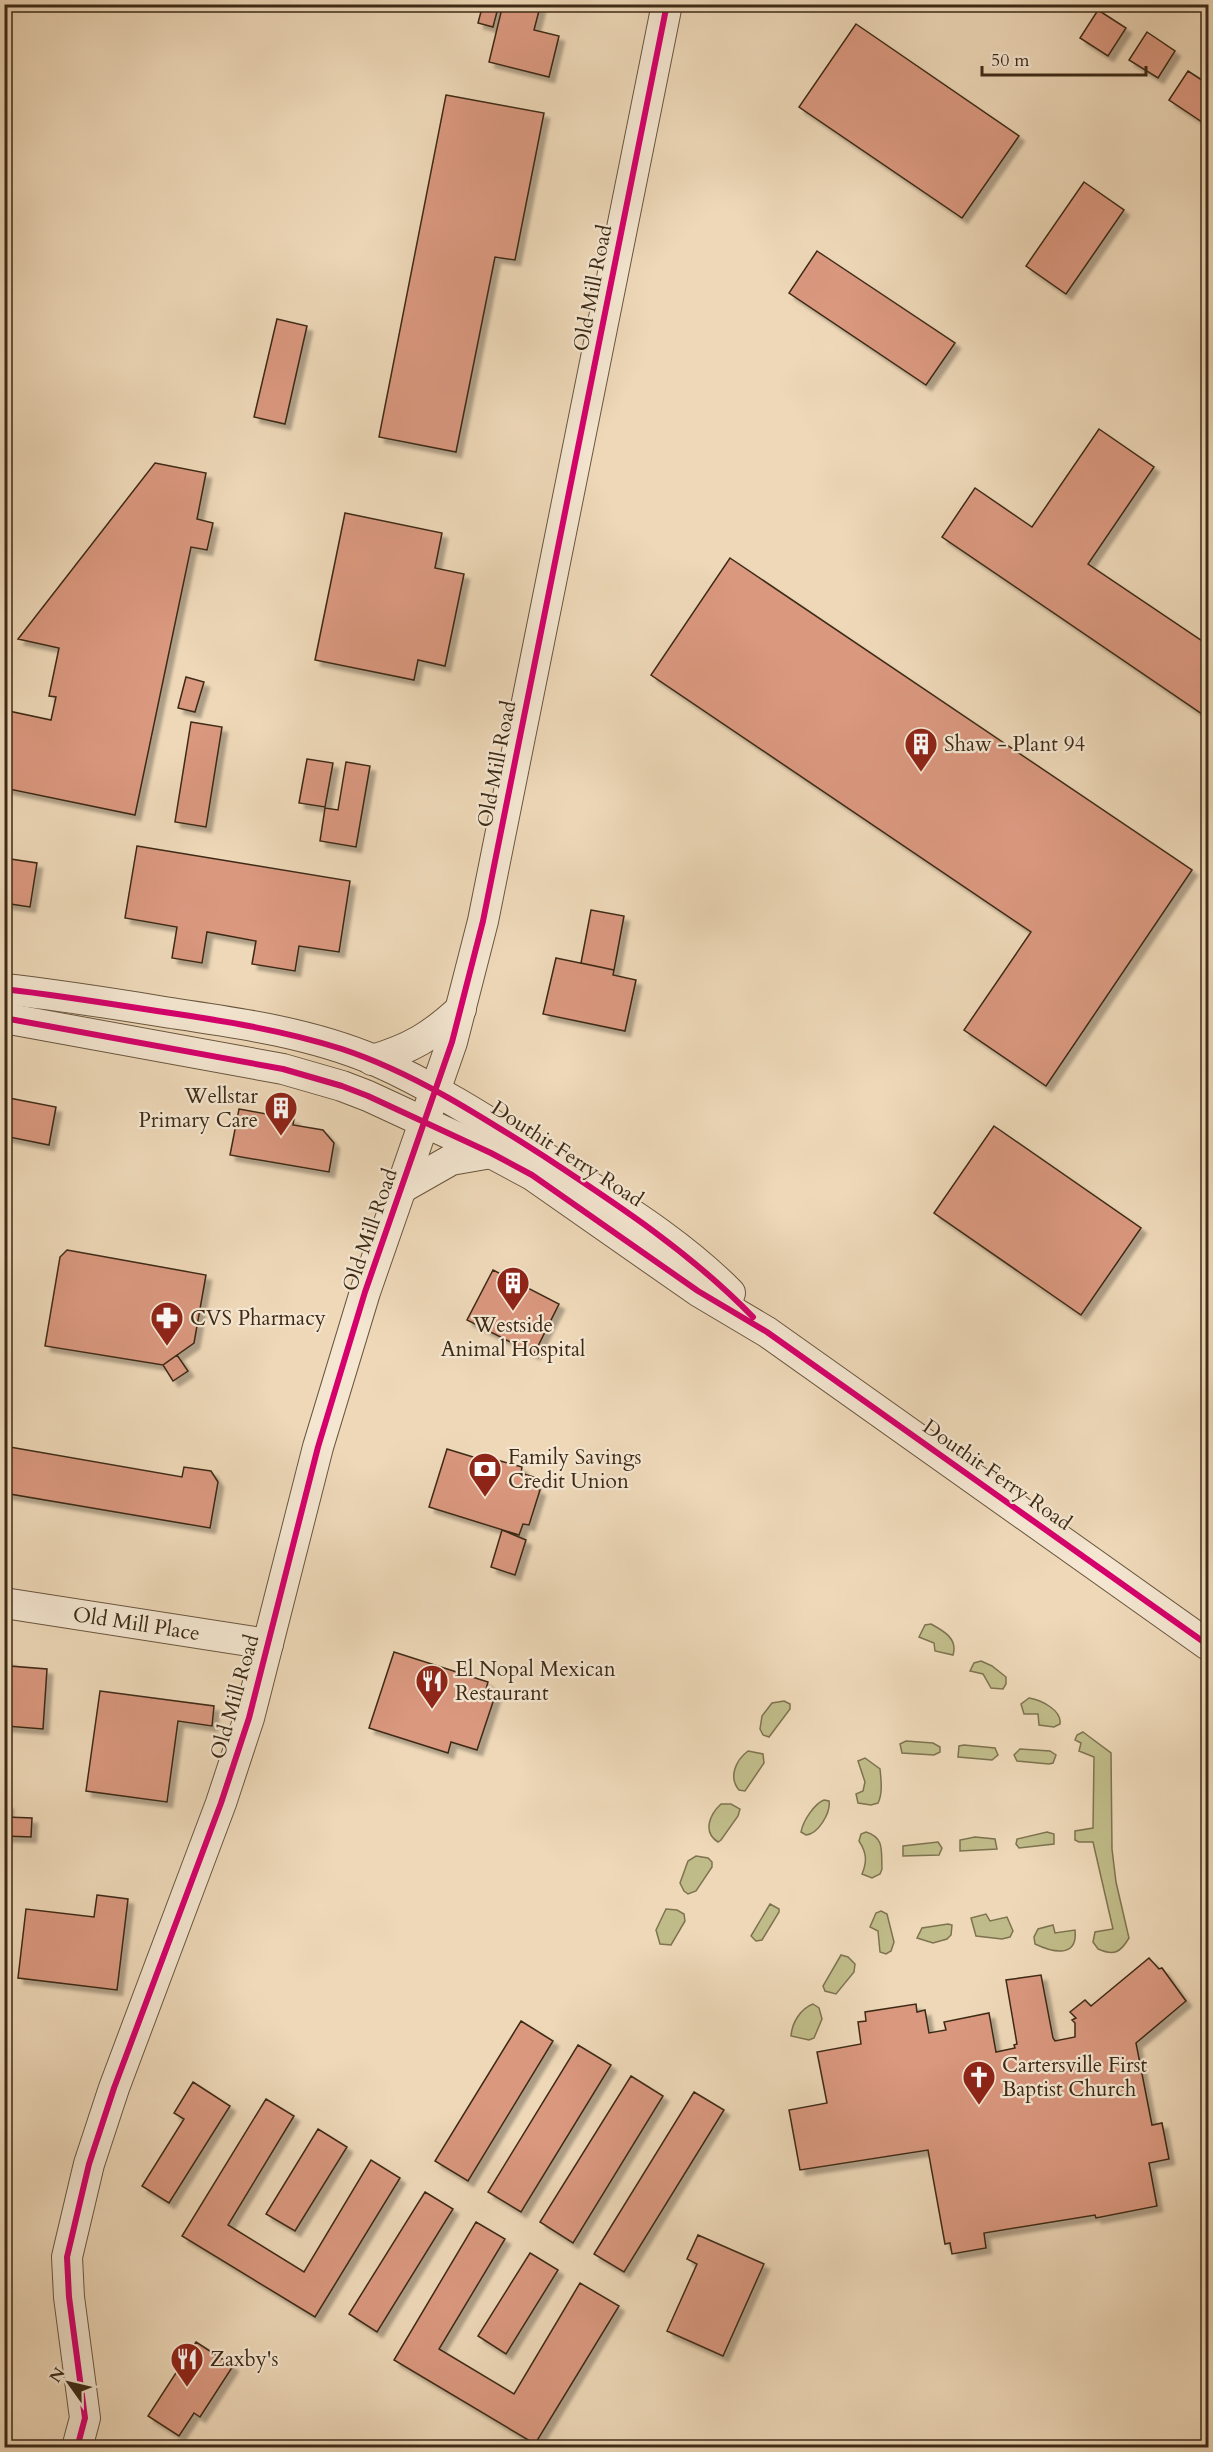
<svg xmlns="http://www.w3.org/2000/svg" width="1213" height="2452" font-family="Cardo,serif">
<defs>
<filter id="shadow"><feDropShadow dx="5.5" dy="5.5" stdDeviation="1.5" flood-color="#0004"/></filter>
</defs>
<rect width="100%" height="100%" fill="#eed8b8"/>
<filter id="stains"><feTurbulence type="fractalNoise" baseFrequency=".00333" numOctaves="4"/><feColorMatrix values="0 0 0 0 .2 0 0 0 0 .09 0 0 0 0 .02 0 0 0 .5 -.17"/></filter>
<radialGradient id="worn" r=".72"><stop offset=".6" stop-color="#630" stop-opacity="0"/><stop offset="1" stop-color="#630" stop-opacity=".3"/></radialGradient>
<path fill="#c0bc89" stroke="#7e7350" stroke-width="1.5" d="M931,1624C944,1631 958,1639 953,1655L935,1651L934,1643L919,1637L925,1625Z
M981,1661L992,1666L1006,1677V1684L1003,1689L991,1688L983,1674L970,1671L974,1663Z
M1029,1698C1041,1700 1062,1710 1060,1724L1054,1727L1039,1725L1038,1714H1024L1021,1704Z
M784,1701L790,1704V1709L769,1737L763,1735L760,1729L762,1716L772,1703Z
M1083,1732L1111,1753L1112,1849L1116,1882L1129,1938C1120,1953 1114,1956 1098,1949L1093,1942L1095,1932L1113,1929L1093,1842H1079L1075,1840V1831L1093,1828L1094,1757L1079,1751L1081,1743L1075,1740L1077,1735Z
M906,1741L933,1743L940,1747V1752L934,1755L902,1753L900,1744Z
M964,1745L995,1748L998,1755L992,1760L958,1757L959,1746Z
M1020,1749L1050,1751L1056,1755L1053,1763L1049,1764L1017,1761L1014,1755Z
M748,1751L763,1754L764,1763L745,1791L739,1790C728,1777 736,1760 748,1751Z
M865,1758L880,1769C881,1779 883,1793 878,1803L871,1805L858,1803L856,1794L863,1791L865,1782L858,1761Z
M824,1800L829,1801C831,1813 818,1834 806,1835L801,1832C803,1821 814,1804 824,1800Z
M721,1804H731L740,1809L738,1816L721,1840L718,1842C702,1832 710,1814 721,1804Z
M866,1832C885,1838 881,1851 882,1869L880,1874L872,1878L862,1874C867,1862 867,1853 859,1841L861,1834Z
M1047,1832L1054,1834V1844L1019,1848L1016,1844L1017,1839Z
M975,1837L995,1839L997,1849L960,1851V1840Z
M938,1842L942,1848L939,1855L903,1856V1846Z
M696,1856L708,1858L712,1862V1867L696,1891L688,1894L684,1891L680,1883L688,1861Z
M770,1904L779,1909V1912L762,1940L756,1941L751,1936Z
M666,1909L677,1910L684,1914L685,1921L671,1945L660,1944L656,1930Z
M881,1911L887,1914L894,1942L891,1951L886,1954L880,1952L878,1931L870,1927L876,1913Z
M986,1914L990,1921L1007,1917L1013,1931L1010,1937L1002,1939L976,1936L971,1918Z
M948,1924L952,1925L951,1935L947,1939L933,1943L917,1938L922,1928Z
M1053,1925L1055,1933L1075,1930C1078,1958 1054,1953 1035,1944L1034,1937L1038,1929Z
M841,1955L848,1957L855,1964L854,1972L836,1994L825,1991L823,1986Z
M813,2004L819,2008L822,2019L814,2038L809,2040L791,2036C792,2023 800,2009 813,2004Z"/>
<path fill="#da987f" stroke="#3d2a16" stroke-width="1.5" filter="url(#shadow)" d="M483,4H499L493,27L478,23Z
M503,4H529L540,7L534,30L559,36L549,77L489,62Z
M1098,10L1126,28L1108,56L1080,38Z
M856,24L1019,136L962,218L799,107Z
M1147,32L1175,51L1158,78L1129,60Z
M1188,71L1208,84V112L1202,122L1169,100Z
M446,95L544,113L515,260L495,257L456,452L379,437Z
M1084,182L1124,210L1066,294L1026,266Z
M817,251L955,343L926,385L789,293Z
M277,319L307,326L285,424L254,417Z
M1099,429L1154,467L1088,564L1208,645V718L942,537L975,488L1032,527Z
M155,463L206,473L197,519L213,523L207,550L191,547L135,815L4,788V710L51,720L56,697L49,696L59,648L18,639Z
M345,513L442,533L435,568L464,574L445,666L418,660L414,680L315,660Z
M730,558L1192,870L1046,1086L964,1030L1031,932L651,675Z
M186,677L204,682L195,712L178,708Z
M191,722L222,727L206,827L175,822Z
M307,759L333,763L325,807L299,803Z
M346,762L370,766L356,847L320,841L325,808L338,810Z
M137,846L350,881L339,952L299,946L295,971L252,964L256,941L207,932L202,963L172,958L177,927L125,918Z
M4,858L37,863L30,907L4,903Z
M591,910L624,916L614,970L581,963Z
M556,958L614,970L613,975L636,980L625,1031L543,1014Z
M4,1097L56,1107L49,1145L4,1136Z
M239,1109L294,1119L293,1125L323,1130L334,1143L329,1172L230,1155Z
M994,1126L1141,1228L1081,1315L934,1213Z
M67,1250L206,1275L194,1343L163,1365L45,1346L60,1257Z
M493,1270L559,1304L534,1354L467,1320Z
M177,1355L188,1371L173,1381L163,1365Z
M4,1446L182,1477L184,1467L211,1471L218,1482L210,1528L4,1493Z
M447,1449L496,1464L497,1460L522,1467L521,1473L537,1478L534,1488L540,1490L529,1525L523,1524L519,1535L429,1507Z
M502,1530L526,1540L515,1575L491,1567Z
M394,1652L488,1682L486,1689L496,1693L477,1750L451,1742L448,1753L369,1728Z
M4,1661H11L10,1666L47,1669L43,1729L6,1726L4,1731Z
M100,1691L214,1706L212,1726L178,1721L167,1802L86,1791Z
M4,1804H8L7,1817L32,1818L31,1837L5,1836L4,1846Z
M97,1895L128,1899L117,1990L18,1978L26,1909L94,1917Z
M1149,1958L1159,1969L1162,1968L1186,2001L1136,2043L1152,2125L1162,2123L1169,2159L1149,2163L1157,2206L1096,2218L1095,2215L984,2233L986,2248L952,2254L950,2243L945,2244L928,2150L800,2170L789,2110L827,2103L817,2052L861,2044L858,2022L866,2021L865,2012L916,2004L917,2012L925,2010L929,2033L946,2030L944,2022L989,2013L996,2052L1015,2048L1014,2045L1017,2044L1006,1980L1041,1975L1053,2038L1055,2041L1075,2037V2023L1072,2020L1076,2018L1070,2012L1085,2000L1091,2006Z
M521,2021L553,2041L468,2181L435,2161Z
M578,2045L611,2065L521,2212L488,2192Z
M631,2076L663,2096L573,2243L540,2222Z
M193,2082L230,2106L169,2203L142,2186L184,2119L174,2113Z
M694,2092L724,2110L624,2272L594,2254Z
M266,2099L294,2116L228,2225L304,2272L371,2160L400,2178L315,2317L182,2236Z
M318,2129L347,2147L295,2231L266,2214Z
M425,2192L453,2209L377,2332L349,2314Z
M476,2222L505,2239L439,2349L514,2394L580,2283L619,2306L535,2444L394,2360Z
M698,2235L764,2264L723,2356L667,2331L697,2264L687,2259Z
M530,2253L558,2270L506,2354L478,2336Z
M196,2342L233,2366L200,2417L194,2413L179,2436L148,2416Z"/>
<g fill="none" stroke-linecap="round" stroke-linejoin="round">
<g stroke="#69563e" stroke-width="32">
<g id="minor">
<path d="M4,989C60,995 115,1004 171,1013C239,1023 310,1033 374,1060C442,1090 504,1132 566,1171C623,1208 683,1245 730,1293"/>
<path d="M4,1018L283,1069L342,1086L368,1096L491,1153L532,1175L698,1291L767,1332L1208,1645"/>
<path d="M372,1060C410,1049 432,1036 461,1009"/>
<path d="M400,1189L451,1160L491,1153"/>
<path id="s1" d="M4,1603L268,1644"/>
<path d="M77,2448L85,2418L69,2297L67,2257L89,2164L114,2088L221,1803L249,1718L318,1447L365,1292L452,1042L483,921L667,4"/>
</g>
</g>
<use href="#minor" stroke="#f4e6d1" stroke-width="30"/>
<g stroke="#f4e6d1" stroke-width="10">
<path id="cycleway" d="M4,989C55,995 106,1003 157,1011C219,1020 282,1030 342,1049C414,1073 479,1115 542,1155C618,1205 690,1252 753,1317
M4,1018L283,1069L342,1086L368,1096L491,1153L532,1175L698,1291L767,1332L1208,1645
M77,2448L85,2418L69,2297L67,2257L89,2164L114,2088L221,1803L249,1718L318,1447L365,1292L452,1042L483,921L667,4"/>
</g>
<use href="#cycleway" stroke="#d6006c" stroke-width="6"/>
</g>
<defs>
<g id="building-pin" transform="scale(1.725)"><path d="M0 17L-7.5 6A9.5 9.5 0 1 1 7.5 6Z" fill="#8f2418" stroke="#f4e6d1"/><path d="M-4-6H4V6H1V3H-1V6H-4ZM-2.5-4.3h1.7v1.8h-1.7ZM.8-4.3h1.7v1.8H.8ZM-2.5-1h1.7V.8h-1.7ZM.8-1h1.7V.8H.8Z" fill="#fff"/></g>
<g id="pharmacy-pin" transform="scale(1.725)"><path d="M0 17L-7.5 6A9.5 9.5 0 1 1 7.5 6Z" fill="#8f2418" stroke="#f4e6d1"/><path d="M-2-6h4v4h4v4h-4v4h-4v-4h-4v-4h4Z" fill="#fff"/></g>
<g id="bank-pin" transform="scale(1.725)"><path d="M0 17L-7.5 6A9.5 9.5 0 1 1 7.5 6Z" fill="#8f2418" stroke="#f4e6d1"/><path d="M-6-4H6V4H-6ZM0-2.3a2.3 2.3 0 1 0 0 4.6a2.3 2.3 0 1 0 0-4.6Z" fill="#fff"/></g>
<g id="restaurant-pin" transform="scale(1.725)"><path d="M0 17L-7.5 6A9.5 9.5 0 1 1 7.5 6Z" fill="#8f2418" stroke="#f4e6d1"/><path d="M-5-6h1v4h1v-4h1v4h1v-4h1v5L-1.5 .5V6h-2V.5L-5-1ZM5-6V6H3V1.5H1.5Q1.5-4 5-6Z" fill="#fff"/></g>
<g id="church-pin" transform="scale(1.725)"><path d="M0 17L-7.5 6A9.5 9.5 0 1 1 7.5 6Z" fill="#8f2418" stroke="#f4e6d1"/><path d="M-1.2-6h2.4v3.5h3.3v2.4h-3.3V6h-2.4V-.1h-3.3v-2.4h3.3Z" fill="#fff"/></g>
</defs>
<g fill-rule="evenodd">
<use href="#building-pin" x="921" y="744"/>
<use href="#building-pin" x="281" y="1108"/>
<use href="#building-pin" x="513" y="1283"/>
<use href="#pharmacy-pin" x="167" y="1318"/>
<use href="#bank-pin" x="485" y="1469"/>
<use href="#restaurant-pin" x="432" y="1681"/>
<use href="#church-pin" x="979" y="2077"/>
<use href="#restaurant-pin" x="187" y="2359"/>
</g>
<g text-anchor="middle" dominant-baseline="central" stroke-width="4.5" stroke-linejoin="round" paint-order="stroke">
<g font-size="21" fill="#3d2a16" stroke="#f4e6d1">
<text transform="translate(593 288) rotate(-79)">Old Mill Road</text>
<text transform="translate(497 764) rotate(-79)">Old Mill Road</text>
<text transform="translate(567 1154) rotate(33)">Douthit Ferry Road</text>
<text transform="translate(370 1230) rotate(-71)">Old Mill Road</text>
<text transform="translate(997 1475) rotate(35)">Douthit Ferry Road</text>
<text stroke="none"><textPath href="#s1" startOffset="134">Old Mill Place</textPath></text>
<text transform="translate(235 1697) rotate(-74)">Old Mill Road</text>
</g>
<g font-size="21" fill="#3d2a16" stroke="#f4e6d1" text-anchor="start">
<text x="944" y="744">Shaw - Plant 94</text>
<text x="258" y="1096" text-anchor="end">Wellstar<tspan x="258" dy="24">Primary Care</tspan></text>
<text x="190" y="1318">CVS Pharmacy</text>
<text x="513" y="1325" text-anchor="middle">Westside<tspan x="513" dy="24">Animal Hospital</tspan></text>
<text x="508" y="1457">Family Savings<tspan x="508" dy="24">Credit Union</tspan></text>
<text x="455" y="1669">El Nopal Mexican<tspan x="455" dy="24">Restaurant</tspan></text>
<text x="1002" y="2065">Cartersville First<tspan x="1002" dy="24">Baptist Church</tspan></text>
<text x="210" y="2359">Zaxby's</text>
</g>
</g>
<rect width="1213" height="2452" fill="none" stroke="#eed8b8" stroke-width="24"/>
<rect x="6" y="6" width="1201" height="2440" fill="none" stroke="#3d2a16" stroke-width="3"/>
<rect x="12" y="12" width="1189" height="2428" fill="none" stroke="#3d2a16" stroke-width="1.5"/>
<g transform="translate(69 2383) rotate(304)" stroke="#f4e6d1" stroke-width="4.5" paint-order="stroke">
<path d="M0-4.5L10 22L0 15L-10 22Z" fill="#3d2a16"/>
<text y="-9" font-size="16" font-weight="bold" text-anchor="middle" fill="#3d2a16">N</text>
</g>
<path d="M982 66v9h164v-9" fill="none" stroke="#3d2a16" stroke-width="3"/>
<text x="991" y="66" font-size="18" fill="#3d2a16" stroke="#f4e6d1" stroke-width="4.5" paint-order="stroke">50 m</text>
<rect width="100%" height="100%" filter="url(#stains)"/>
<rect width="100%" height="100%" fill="url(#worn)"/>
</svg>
